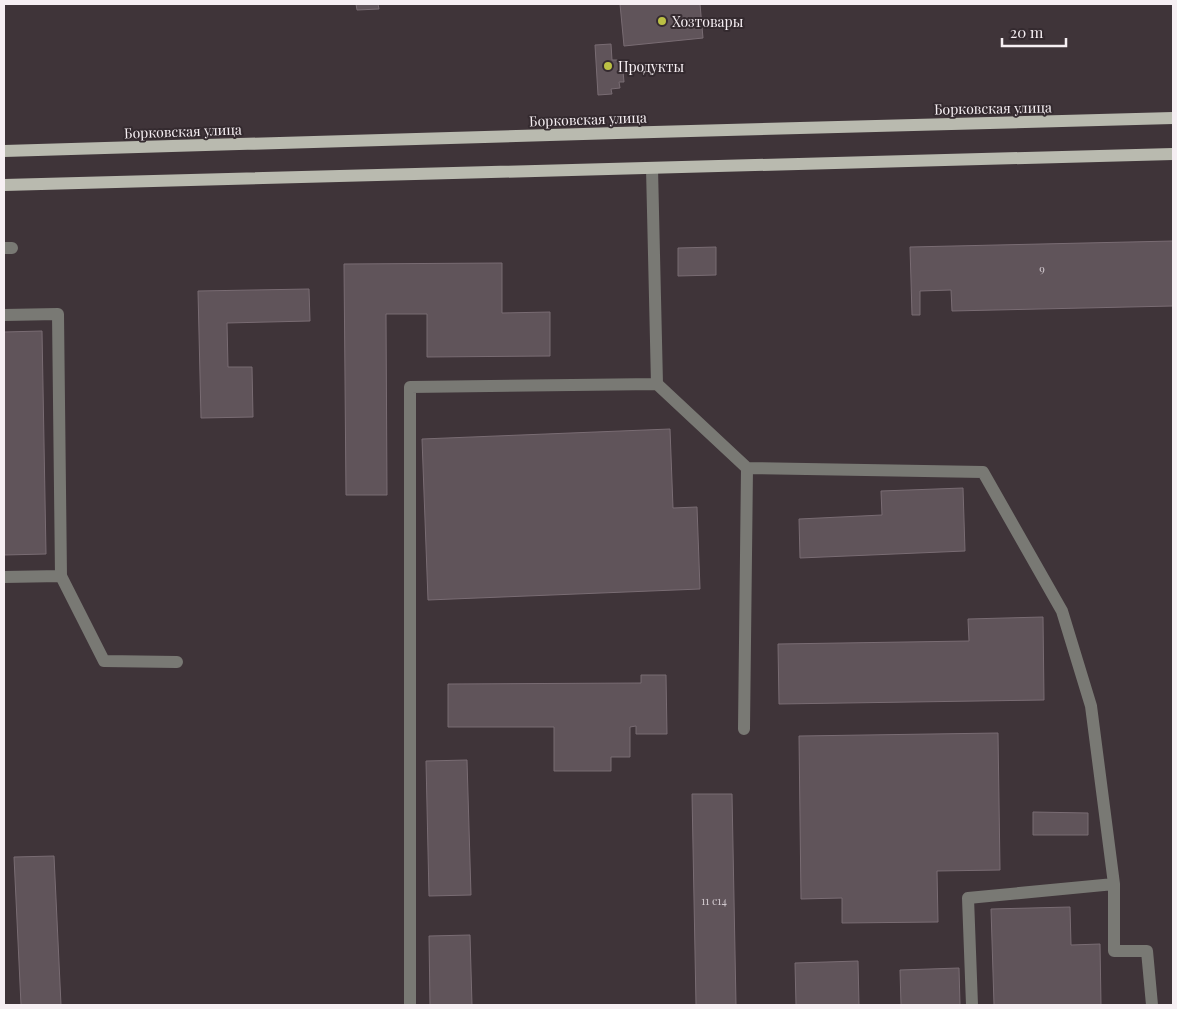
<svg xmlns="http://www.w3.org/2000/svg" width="1177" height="1009" font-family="'Playfair Display',serif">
<rect width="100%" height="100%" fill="#3f3439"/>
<path fill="#60545a" stroke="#796c73" d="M356,4H378L379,9L357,10Z
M620,4H700L703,38L624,46Z
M611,44L612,60H619L620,71H623L624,82H619L620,88L611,89L612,94L598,95L595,45Z
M1173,241V306L952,311L951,290L920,291V315H912L910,247Z
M716,247V275L678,276V248Z
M502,263V313L550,312V356L427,357V314H386L387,495H346L344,264Z
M309,289L310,321L227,323L228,367H252L253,417L201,418L198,291Z
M42,331L46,554L4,555V332Z
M670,429L673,508L697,507L700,589L428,600L422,439Z
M963,488L965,551L800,558L799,519L882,515L881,491Z
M1043,617L1044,700L779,704L778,644L969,641L968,619Z
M641,675H666L667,734H636V726L630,727V757H611V771H554V727H448V684L641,683Z
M998,733L1000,870L937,871L938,922L842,923V898L801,899L799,736Z
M467,760L471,895L429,896L426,761Z
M692,794H732L736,1005H696Z
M1033,812L1088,813V835H1033Z
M54,856L61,1005H21L14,857Z
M1070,907L1071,945L1100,944L1101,1005H994L991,909Z
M470,935L472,1005H430L429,936Z
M858,961L859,1005H796L795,963Z
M959,968L960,1005H901L900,970Z"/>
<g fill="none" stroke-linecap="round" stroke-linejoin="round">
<path stroke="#797974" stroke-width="12" d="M652,168L657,384
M4,248H12
M4,315L58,314L61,576L4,577
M61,576L104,661L177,662
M744,729L747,468
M410,1005V387L657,384L747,468L983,472L1062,611L1091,706L1114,884V951H1147L1152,1005
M972,1005L968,898L1114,884"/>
<path stroke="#b9baaf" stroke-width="12" d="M4,151L617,133L1173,118
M4,185L1173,154"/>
</g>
<g fill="#bbc044" stroke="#342a2f" stroke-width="2">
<circle cx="662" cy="21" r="5"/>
<circle cx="608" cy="66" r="5"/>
</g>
<g text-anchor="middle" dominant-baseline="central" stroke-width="4" stroke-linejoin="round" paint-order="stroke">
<g font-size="11" fill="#d0c8cd">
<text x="1042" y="268">9</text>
<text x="714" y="900">11 с14</text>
</g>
<g font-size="14" fill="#f6eff3" stroke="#342a2f" text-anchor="start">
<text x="672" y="21">Хозтовары</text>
<text x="618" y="66">Продукты</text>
</g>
<g font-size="14" fill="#f6eff3" stroke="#342a2f">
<text transform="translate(993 108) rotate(-1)">Борковская улица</text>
<text transform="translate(588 119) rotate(-2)">Борковская улица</text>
<text transform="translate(183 131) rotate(-2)">Борковская улица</text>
</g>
</g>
<rect width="1177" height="1009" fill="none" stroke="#f6eff3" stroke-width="10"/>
<path d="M1002 38v8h64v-8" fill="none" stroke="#f6eff3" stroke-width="2.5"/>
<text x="1010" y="38" font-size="15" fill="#f6eff3" stroke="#342a2f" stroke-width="4" paint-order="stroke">20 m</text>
</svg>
